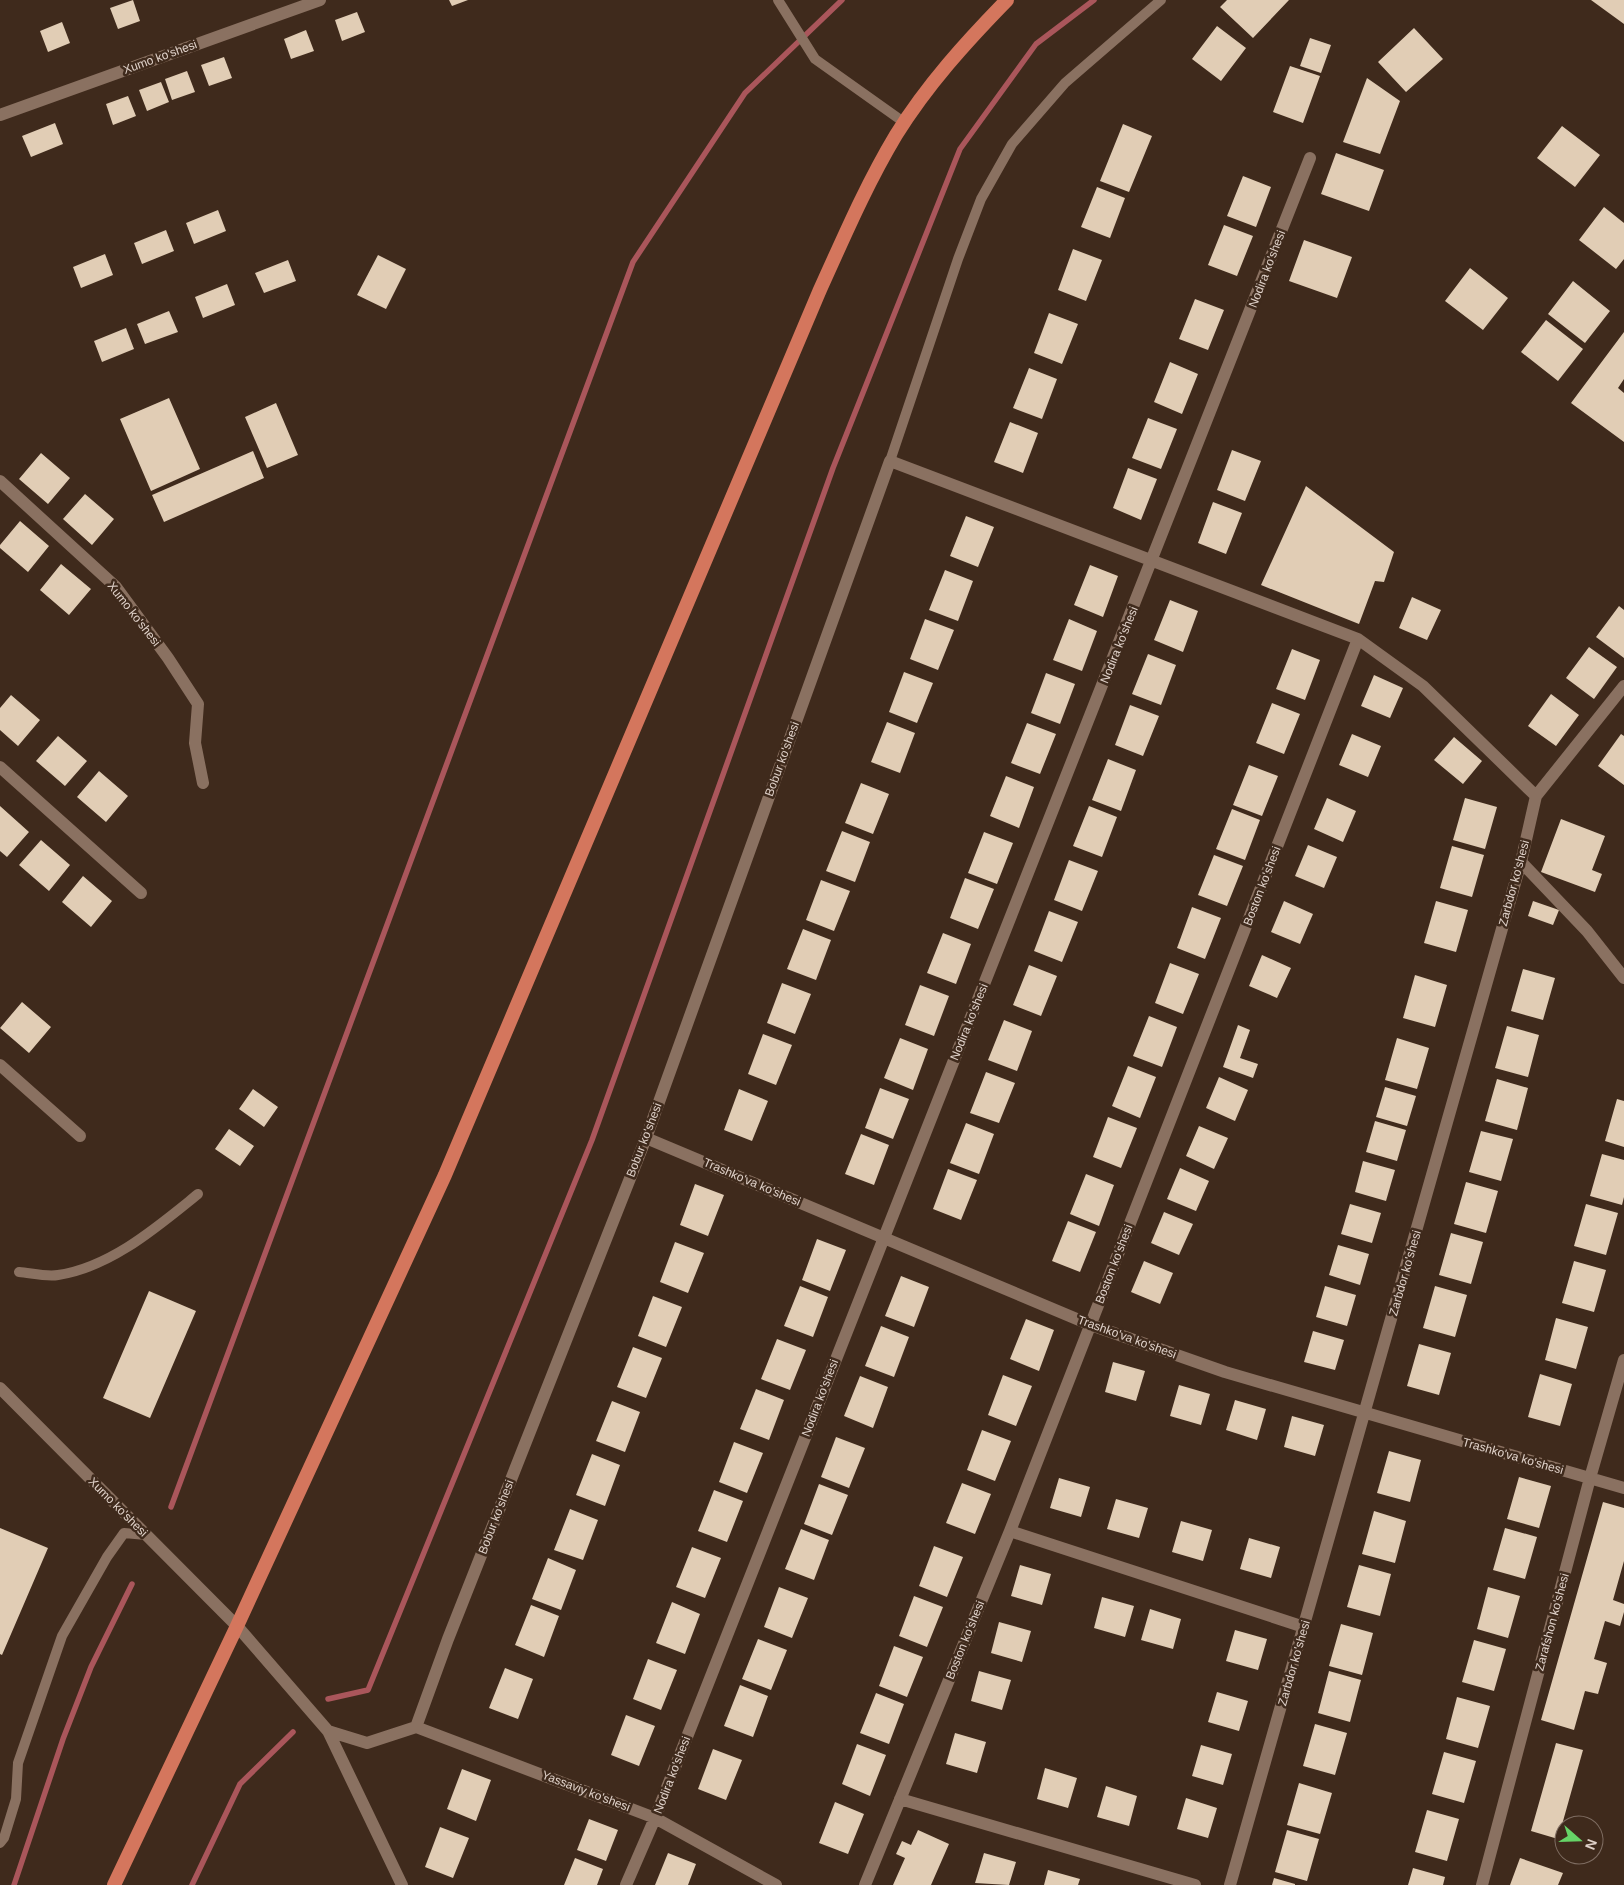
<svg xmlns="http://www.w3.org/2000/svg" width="1624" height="1885" font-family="Helvetica,sans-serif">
<rect width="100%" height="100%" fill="#3f2a1c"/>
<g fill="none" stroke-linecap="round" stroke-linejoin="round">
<path stroke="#aa565b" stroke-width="5.5" d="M171,1507L633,262L745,93L842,0
M328,1699L368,1690L592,1140L833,468L960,149L1036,44L1094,0
M14,1885L63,1739L91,1667L132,1584
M192,1885L240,1784L293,1732"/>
</g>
<path fill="#e1cdb5" d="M133,0L140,21L118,29L110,8Z
M449,0H468L452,6Z
M1227,0H1289L1253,38L1220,7Z
M1591,0H1624V24Z
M357,12L365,32L342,41L335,20Z
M62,22L70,43L48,52L40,31Z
M1217,26L1246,48L1221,81L1192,59Z
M1414,28L1443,59L1406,92L1378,62Z
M306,30L314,51L291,59L284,39Z
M1310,38L1331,45L1321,73L1300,66Z
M224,57L232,78L209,86L201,65Z
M1290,66L1320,76L1303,123L1273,112Z
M187,71L195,92L172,100L165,79Z
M1367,78L1400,101L1380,154L1343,142Z
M161,82L169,102L147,111L139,90Z
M128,96L136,116L113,125L106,104Z
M55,123L63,144L31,157L22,136Z
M1123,124L1152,136L1129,192L1100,181Z
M1562,126L1600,155L1575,187L1537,158Z
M1336,153L1384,170L1369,211L1321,194Z
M1243,176L1271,187L1256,227L1227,216Z
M1097,187L1125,198L1110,238L1081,227Z
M1604,207L1624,223V259L1616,269L1579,240Z
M218,210L226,231L194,244L186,223Z
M1224,225L1253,236L1237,276L1208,265Z
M166,230L174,251L142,264L134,243Z
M1304,240L1352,257L1337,298L1289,281Z
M1073,249L1102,260L1086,301L1058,290Z
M105,254L113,275L81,288L73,267Z
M378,255L406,269L386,309L357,295Z
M288,260L296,281L264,293L255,273Z
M1470,268L1508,298L1483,330L1445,301Z
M1573,281L1610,311L1585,343L1548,314Z
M227,284L235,305L203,318L195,297Z
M1195,299L1224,310L1208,350L1179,339Z
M169,311L178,332L145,344L137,324Z
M1049,313L1078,324L1062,364L1034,353Z
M1546,320L1583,349L1558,381L1521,352Z
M126,328L134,349L102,362L94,341Z
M1624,332V379L1618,388L1624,393V442L1571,403Z
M1170,362L1198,374L1182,414L1154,402Z
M1029,368L1057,379L1042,419L1013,408Z
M169,398L200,469L151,491L120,419Z
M276,403L298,455L267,468L245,417Z
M1148,418L1177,429L1161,469L1132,458Z
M1010,422L1038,433L1023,473L994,462Z
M1232,450L1261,461L1245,501L1217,490Z
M253,451L264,478L164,522L152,495Z
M41,453L70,478L48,504L19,479Z
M1128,468L1157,479L1141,520L1113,508Z
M1306,486L1394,552L1384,582L1375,581L1359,624L1261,585Z
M85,494L114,519L92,545L63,519Z
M1213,502L1242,513L1226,554L1198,543Z
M966,516L994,527L978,567L950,556Z
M20,521L49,546L28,572L0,548V545Z
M61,564L91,589L69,615L40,590Z
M1090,565L1118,576L1103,617L1074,605Z
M945,570L973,581L958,621L929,610Z
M1412,597L1441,610L1427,640L1399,628Z
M1170,600L1198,611L1183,652L1154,640Z
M1619,606L1624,610V658L1596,637Z
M925,619L954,630L938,670L910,659Z
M1069,619L1097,631L1082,671L1053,660Z
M1589,647L1617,667L1594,699L1566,678Z
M1292,649L1320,660L1305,700L1276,689Z
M1148,654L1176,665L1161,705L1132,694Z
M904,672L933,683L917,723L889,712Z
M1046,673L1075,684L1060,724L1031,713Z
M1374,675L1403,688L1390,718L1361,706Z
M1551,694L1579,715L1556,746L1528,726Z
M11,695L40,720L18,746L0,730V708Z
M1272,703L1300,714L1284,754L1256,743Z
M1130,705L1159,716L1143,756L1115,745Z
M887,722L915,733L900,773L871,762Z
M1027,723L1056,734L1040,774L1011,763Z
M1352,734L1381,746L1368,777L1339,765Z
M1621,734L1624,736V785L1598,766Z
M58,736L87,761L65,786L36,761Z
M1454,737L1482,761L1463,784L1434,760Z
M1108,759L1136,770L1121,811L1092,800Z
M1249,765L1278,776L1262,816L1233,805Z
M99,771L128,796L106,822L77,797Z
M1006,776L1034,787L1019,828L990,816Z
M861,783L889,794L873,834L845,823Z
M1327,798L1356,811L1343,842L1314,829Z
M1465,798L1497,807L1485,849L1453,840Z
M0,806L29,832L7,857L0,851Z
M1089,806L1117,817L1102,857L1073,846Z
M1232,809L1260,820L1245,860L1216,849Z
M1561,819L1605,836L1592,870L1602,874L1595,892L1541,872Z
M842,831L870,842L855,882L826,871Z
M984,832L1013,843L997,884L968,873Z
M41,840L70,865L49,891L19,865Z
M1308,845L1337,857L1324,888L1295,876Z
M1452,846L1484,855L1472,897L1440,888Z
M1214,855L1243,866L1227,906L1198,895Z
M1069,860L1098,871L1082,911L1054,900Z
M83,876L112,901L91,927L62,902Z
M965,878L994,889L978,929L950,918Z
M821,880L850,891L834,931L806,920Z
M1284,901L1313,914L1300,944L1271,932Z
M1436,901L1468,910L1456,952L1424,943Z
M1533,901L1559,910L1553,925L1528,916Z
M1192,907L1221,918L1205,959L1177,948Z
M1049,911L1078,922L1062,962L1034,951Z
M803,929L831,940L816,980L787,969Z
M943,933L971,944L956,984L927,973Z
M1262,955L1291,968L1277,998L1249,986Z
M1170,963L1199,974L1183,1014L1155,1003Z
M1029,965L1057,976L1041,1016L1013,1005Z
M1523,969L1555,978L1543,1020L1511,1011Z
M1415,975L1447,985L1435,1027L1403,1018Z
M782,983L811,994L795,1034L767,1023Z
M920,985L949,996L934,1036L905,1025Z
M22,1002L51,1027L29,1053L0,1028Z
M1149,1016L1177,1027L1162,1067L1133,1056Z
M1004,1020L1032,1031L1017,1071L988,1060Z
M1238,1025L1250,1030L1240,1058L1258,1064L1253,1078L1223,1067Z
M1507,1026L1539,1035L1528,1077L1495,1068Z
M763,1034L792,1045L776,1085L748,1074Z
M900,1038L928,1049L913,1090L884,1078Z
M1397,1038L1429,1048L1417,1089L1385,1080Z
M1128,1066L1156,1077L1140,1118L1112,1106Z
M986,1072L1015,1083L999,1123L970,1113Z
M1219,1077L1248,1090L1235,1121L1206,1108Z
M1497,1079L1528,1088L1517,1130L1485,1121Z
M1385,1087L1416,1096L1407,1126L1376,1117Z
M880,1088L909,1099L893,1139L865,1128Z
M253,1089L278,1107L264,1127L239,1109Z
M739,1089L768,1101L752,1141L724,1130Z
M1617,1099L1624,1101V1147L1605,1141Z
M1108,1117L1137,1128L1121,1168L1093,1157Z
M1375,1121L1406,1130L1397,1161L1366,1152Z
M966,1123L994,1134L979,1174L950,1163Z
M1199,1126L1228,1138L1214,1169L1186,1156Z
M229,1129L254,1146L240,1166L215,1149Z
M1481,1131L1513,1139L1501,1181L1469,1172Z
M861,1134L889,1145L874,1185L845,1174Z
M1602,1154L1624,1160V1197L1622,1205L1590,1196Z
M1363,1161L1395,1170L1386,1201L1355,1192Z
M1180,1168L1209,1181L1196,1211L1167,1199Z
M948,1169L977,1180L961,1220L933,1209Z
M1086,1174L1114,1185L1099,1226L1070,1214Z
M1466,1182L1498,1191L1486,1233L1454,1224Z
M695,1184L724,1195L708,1236L680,1225Z
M1350,1204L1381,1213L1372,1243L1341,1234Z
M1586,1204L1618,1213L1606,1255L1574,1246Z
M1164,1212L1193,1224L1179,1255L1151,1243Z
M1068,1221L1096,1232L1080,1272L1052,1261Z
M1451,1233L1483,1242L1471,1284L1439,1275Z
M817,1239L846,1250L830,1291L802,1280Z
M675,1242L704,1253L688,1293L660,1282Z
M1338,1245L1369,1254L1360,1285L1329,1275Z
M1144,1261L1173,1273L1160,1304L1131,1292Z
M1574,1261L1606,1270L1594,1312L1562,1303Z
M901,1276L929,1287L914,1327L885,1316Z
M800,1286L828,1297L813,1337L784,1326Z
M1325,1286L1356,1295L1347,1326L1316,1317Z
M1435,1286L1467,1295L1455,1337L1423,1328Z
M149,1291L196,1311L150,1418L103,1398Z
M653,1296L682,1307L666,1347L638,1336Z
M1556,1318L1588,1327L1576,1369L1545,1360Z
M1026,1319L1054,1330L1039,1371L1010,1359Z
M881,1326L909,1337L894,1377L865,1366Z
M1313,1331L1344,1340L1335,1370L1304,1362Z
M777,1339L806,1350L790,1390L761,1379Z
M1419,1344L1451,1353L1439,1395L1407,1386Z
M633,1347L662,1358L646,1398L617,1387Z
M1113,1362L1145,1371L1136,1401L1105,1392Z
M1540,1374L1572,1384L1560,1426L1528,1417Z
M1003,1375L1032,1386L1016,1426L988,1415Z
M860,1376L888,1387L873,1428L844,1416Z
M1179,1385L1210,1394L1201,1425L1170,1416Z
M756,1389L784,1400L769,1440L740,1429Z
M1235,1400L1266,1409L1257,1440L1226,1430Z
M612,1401L640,1412L625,1452L596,1441Z
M1292,1416L1324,1425L1315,1456L1284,1447Z
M982,1430L1011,1441L995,1481L967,1470Z
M836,1437L865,1448L849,1488L821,1477Z
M734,1442L763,1453L747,1493L719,1482Z
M1389,1451L1421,1460L1410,1502L1377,1493Z
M592,1454L620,1465L605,1506L576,1495Z
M1519,1477L1551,1486L1539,1528L1507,1519Z
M1059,1478L1090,1487L1081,1517L1050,1508Z
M962,1483L991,1494L975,1534L946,1523Z
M819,1484L848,1495L832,1535L804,1524Z
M714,1490L743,1501L727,1542L698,1531Z
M1116,1499L1148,1508L1139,1538L1107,1529Z
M1603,1502L1624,1508V1561L1613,1600L1624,1604V1612L1620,1626L1605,1621L1594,1659L1607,1663L1598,1694L1585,1691L1574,1730L1541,1720Z
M570,1509L598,1520L583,1560L554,1550Z
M1374,1511L1406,1521L1395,1563L1362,1554Z
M1181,1521L1212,1530L1203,1561L1172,1552Z
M0,1528L48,1548L2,1655L0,1654Z
M1505,1528L1537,1537L1525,1579L1493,1570Z
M801,1529L829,1540L814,1580L785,1569Z
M1249,1538L1280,1547L1271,1578L1240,1569Z
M934,1546L963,1557L947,1597L919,1586Z
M692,1547L721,1558L705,1598L676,1587Z
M548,1558L576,1570L561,1610L532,1599Z
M1020,1565L1051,1574L1042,1605L1011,1596Z
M1359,1565L1391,1574L1380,1616L1347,1607Z
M779,1587L808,1598L792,1638L764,1627Z
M1488,1587L1520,1596L1508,1638L1477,1629Z
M914,1596L943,1607L927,1647L899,1636Z
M1102,1597L1134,1606L1125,1637L1094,1628Z
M672,1602L700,1614L685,1654L656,1643Z
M531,1605L559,1616L544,1657L515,1645Z
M1150,1609L1181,1619L1173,1649L1141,1640Z
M999,1622L1031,1631L1022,1662L991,1653Z
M1341,1624L1373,1633L1362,1675L1329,1666Z
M1235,1630L1267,1639L1258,1670L1226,1661Z
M758,1639L787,1650L771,1690L742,1679Z
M1474,1640L1506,1649L1494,1691L1462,1682Z
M894,1646L923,1657L907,1697L879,1686Z
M648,1659L677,1670L661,1710L633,1699Z
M505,1668L533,1679L518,1719L489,1708Z
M979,1671L1011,1680L1002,1710L971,1701Z
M1329,1671L1361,1680L1350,1722L1318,1713Z
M740,1685L768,1696L753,1737L724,1726Z
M1217,1692L1248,1701L1239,1731L1208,1722Z
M876,1693L904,1704L889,1744L860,1733Z
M1457,1697L1490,1706L1478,1748L1446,1739Z
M626,1715L655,1726L639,1766L611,1755Z
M1315,1724L1347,1733L1335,1775L1303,1766Z
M955,1733L986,1742L977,1773L946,1764Z
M1556,1743L1583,1750L1558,1839L1531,1831Z
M857,1744L886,1755L870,1796L842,1784Z
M1201,1745L1232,1754L1223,1785L1192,1776Z
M713,1749L742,1760L726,1800L698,1789Z
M1444,1752L1476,1761L1464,1803L1432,1794Z
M1045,1768L1077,1778L1068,1808L1037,1799Z
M462,1769L491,1780L476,1821L447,1809Z
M1299,1783L1332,1793L1320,1834L1287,1825Z
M1106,1786L1137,1796L1129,1826L1097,1817Z
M1186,1798L1217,1808L1208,1838L1177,1829Z
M835,1802L864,1814L848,1854L819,1843Z
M1427,1810L1459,1819L1447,1861L1415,1852Z
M589,1819L618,1830L606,1861L577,1850Z
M440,1827L469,1838L453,1878L425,1867Z
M918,1830L949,1844L931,1885H893L905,1858L896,1854L902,1841L911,1845Z
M1287,1830L1319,1839L1307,1881L1275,1872Z
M668,1853L696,1864L688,1885H655Z
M984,1853L1016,1862L1009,1885L975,1883Z
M575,1858L603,1869L597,1885H564Z
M1520,1858L1563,1873L1558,1885H1510Z
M1413,1868L1445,1877L1443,1885H1408Z
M1048,1870L1080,1879L1078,1885H1044Z
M1274,1878L1295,1884V1885H1272Z"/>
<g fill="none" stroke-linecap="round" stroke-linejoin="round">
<path stroke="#8a7161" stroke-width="10" d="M778,0L815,59L905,123
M890,461L958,259L981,199L1012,144L1065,83L1161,0
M19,1272C31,1273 46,1277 58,1275C111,1267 157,1227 198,1194
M0,1843L4,1838L16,1799L18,1763L62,1636L107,1557L124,1533L146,1535"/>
<path stroke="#8a7161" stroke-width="12" d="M0,115L320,0
M0,481L116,587L168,658L198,704L195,743L203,783
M0,767L141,893
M1521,862L1587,931L1624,978
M0,1065L80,1136
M646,1138L1091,1325L1225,1372L1624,1488
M0,1388L237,1626L328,1731L402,1885
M1010,1531L1304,1627
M416,1727L655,1818L776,1885
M328,1731L367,1743L416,1727L448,1639L646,1138L890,461L1358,639L1423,686L1536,796
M900,1799L1195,1885
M626,1885L655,1818L1310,158
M865,1885L1010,1531L1358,639
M1230,1885L1521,862L1536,796L1624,686
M1482,1885L1590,1478L1624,1360"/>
<path stroke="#d4765d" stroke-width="14" d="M114,1885L237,1626L445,1175L819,292C843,239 866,185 896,135C927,85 966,42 1007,0"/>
</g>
<g text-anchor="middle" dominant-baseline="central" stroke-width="5" stroke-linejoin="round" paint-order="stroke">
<g font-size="12" fill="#e0d2ca" stroke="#3f2a1c">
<text transform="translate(160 57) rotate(-20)">Xumo ko'shesi</text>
<text transform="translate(1267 269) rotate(-69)">Nodira ko'shesi</text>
<text transform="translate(134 614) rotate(52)">Xumo ko'shesi</text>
<text transform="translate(1119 645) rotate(-68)">Nodira ko'shesi</text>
<text transform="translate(782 759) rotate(-70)">Bobur ko'shesi</text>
<text transform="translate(1514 883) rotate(-75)">Zarbdor ko'shesi</text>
<text transform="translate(1262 886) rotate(-69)">Boston ko'shesi</text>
<text transform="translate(969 1022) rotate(-68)">Nodira ko'shesi</text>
<text transform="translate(644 1140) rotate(-69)">Bobur ko'shesi</text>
<text transform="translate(752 1182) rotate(23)">Trashko'va ko'shesi</text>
<text transform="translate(1114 1264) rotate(-69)">Boston ko'shesi</text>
<text transform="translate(1405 1273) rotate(-74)">Zarbdor ko'shesi</text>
<text transform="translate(1127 1337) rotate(20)">Trashko'va ko'shesi</text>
<text transform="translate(820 1398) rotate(-69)">Nodira ko'shesi</text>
<text transform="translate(1513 1456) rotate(16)">Trashko'va ko'shesi</text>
<text transform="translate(118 1507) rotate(45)">Xumo ko'shesi</text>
<text transform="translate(496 1517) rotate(-69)">Bobur ko'shesi</text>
<text transform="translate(1552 1622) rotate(-75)">Zarafshon ko'shesi</text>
<text transform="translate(965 1640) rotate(-68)">Boston ko'shesi</text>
<text transform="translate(1294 1663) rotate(-74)">Zarbdor ko'shesi</text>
<text transform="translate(672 1775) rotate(-69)">Nodira ko'shesi</text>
<text transform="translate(586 1791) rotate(21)">Yassaviy ko'shesi</text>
</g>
</g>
<g transform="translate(1579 1840) rotate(110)"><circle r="24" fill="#3f2a1c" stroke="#7f6d62"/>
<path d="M0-4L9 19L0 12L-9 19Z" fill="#66d467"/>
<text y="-8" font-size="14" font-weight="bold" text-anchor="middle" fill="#e0d2ca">N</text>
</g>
</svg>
